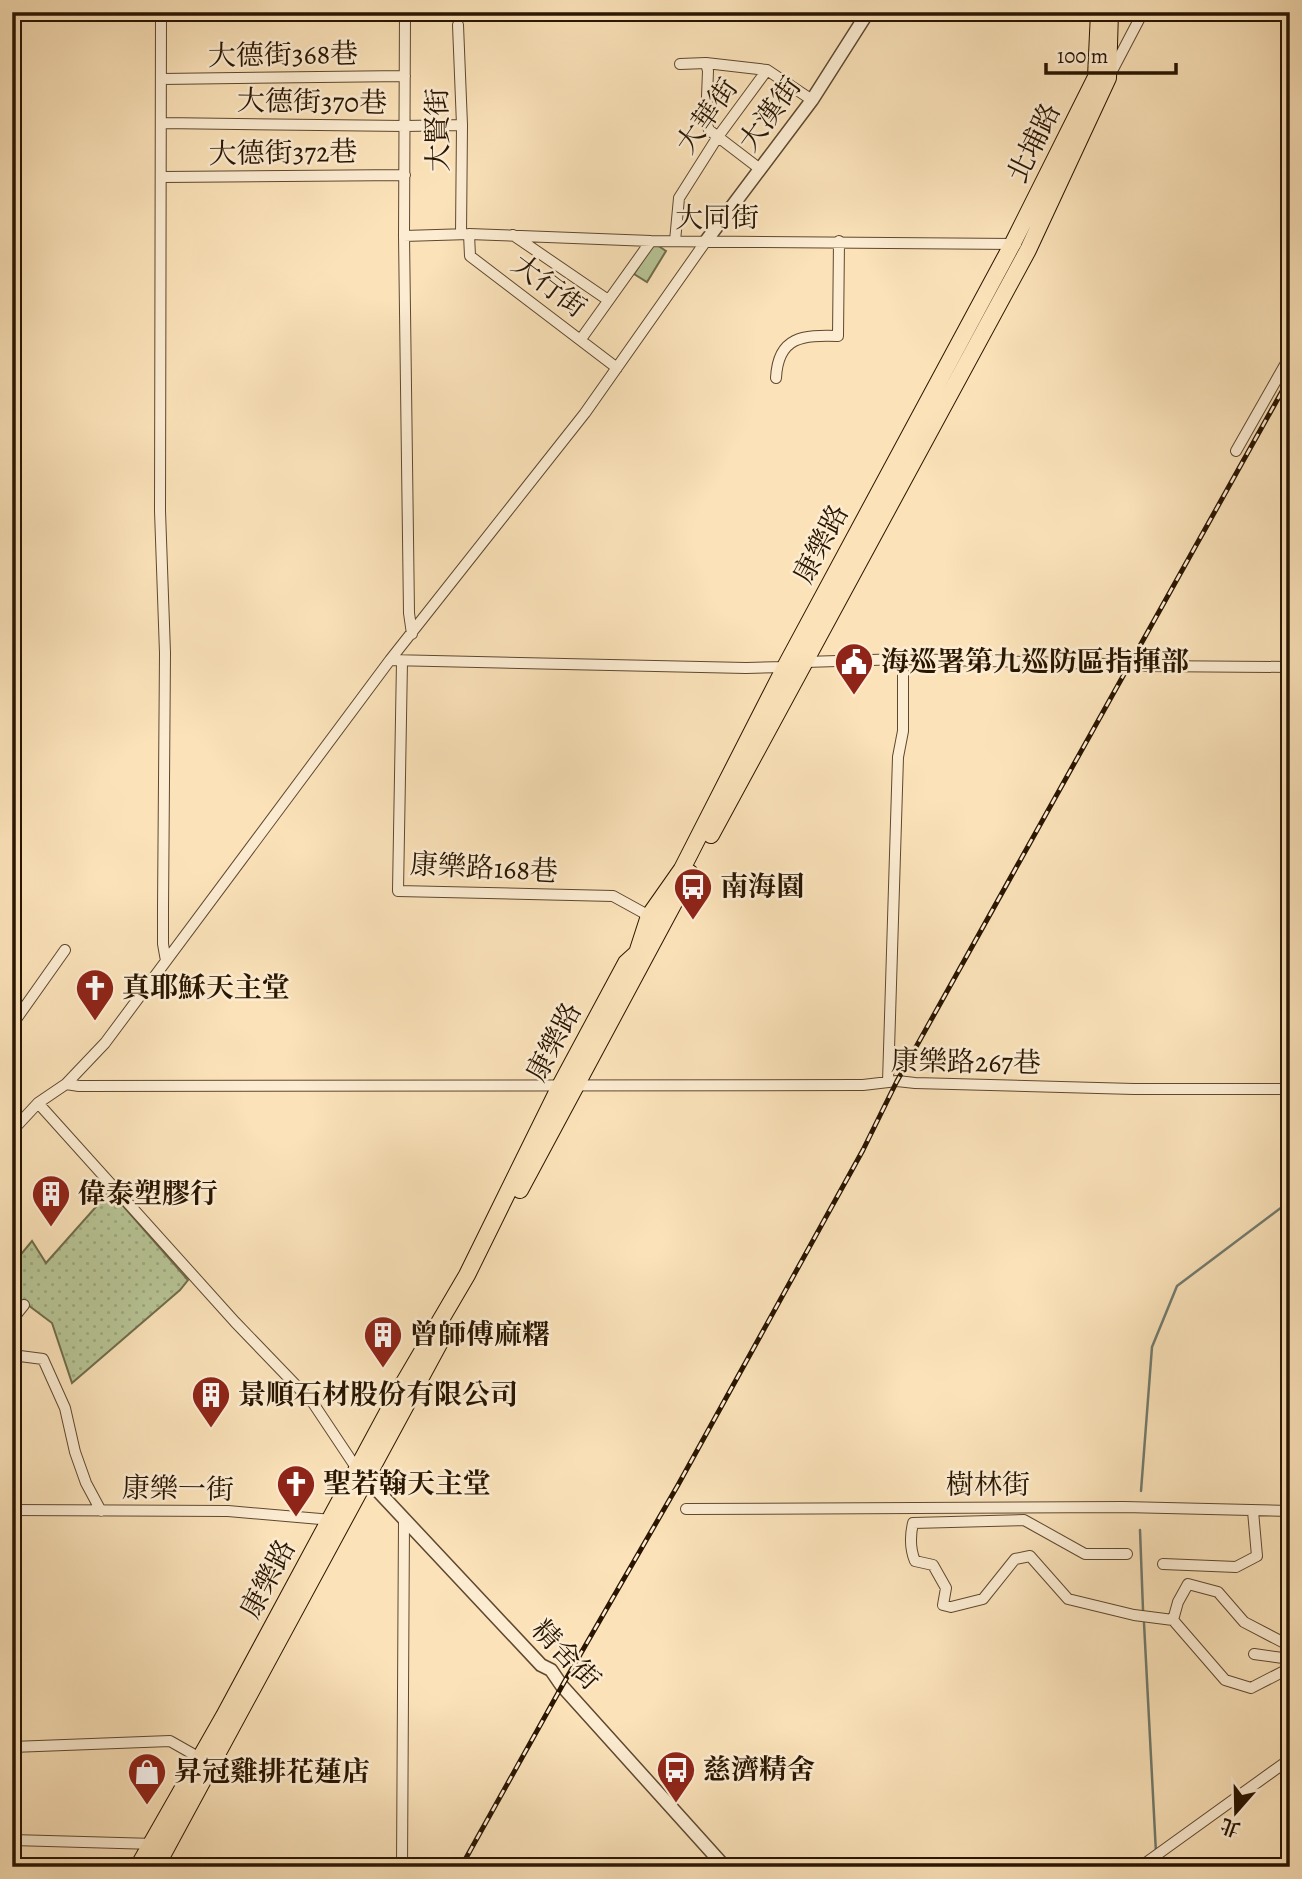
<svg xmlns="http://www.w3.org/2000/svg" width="1302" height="1879" font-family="Alegreya,'Noto Serif TC',serif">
<defs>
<pattern id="grass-dots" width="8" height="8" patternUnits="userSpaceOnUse" patternTransform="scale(1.75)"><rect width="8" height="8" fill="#b7c495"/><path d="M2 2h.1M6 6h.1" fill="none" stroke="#9da87f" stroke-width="1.8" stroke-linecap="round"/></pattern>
</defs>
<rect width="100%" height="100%" fill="#fbe2b9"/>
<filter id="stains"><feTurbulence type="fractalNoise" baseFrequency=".00286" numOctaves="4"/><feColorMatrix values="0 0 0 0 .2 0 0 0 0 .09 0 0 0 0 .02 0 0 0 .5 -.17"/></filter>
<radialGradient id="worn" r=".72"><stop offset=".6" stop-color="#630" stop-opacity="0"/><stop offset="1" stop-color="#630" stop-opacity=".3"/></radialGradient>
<path fill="url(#grass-dots)" stroke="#706c4b" stroke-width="2" d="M110,1191L188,1280L180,1290L72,1383L52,1323L12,1293V1265L32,1241L46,1263Z"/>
<path fill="#b7c495" stroke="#706c4b" stroke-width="2" d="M654,243L666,251L647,282L634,274Z"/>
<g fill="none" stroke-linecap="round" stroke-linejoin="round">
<path stroke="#707a6d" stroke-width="2.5" d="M1141,1491L1152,1347L1177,1286L1290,1201
M1140,1530L1143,1610
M1144,1623L1156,1853"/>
<path stroke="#dcc39d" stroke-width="10" stroke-dasharray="10 5" stroke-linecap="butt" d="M1108,664L1145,666"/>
<g stroke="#5e482f" stroke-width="12">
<path id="minor" d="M161,12L160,511L165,653L163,909V944L166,961
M405,12L404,236L409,613L412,634
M458,25L462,125L461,234
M706,63L708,71L706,122L709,130L760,169
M680,64L706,63L767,70L812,100
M1111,73L1143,12
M161,79L405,76
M162,123L405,126L462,125
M162,177L405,175
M469,234L470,256L617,368
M513,235L608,300
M404,236L469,234L651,241L1016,244
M675,241L679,198L717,138L767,70
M581,339L651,241
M776,378C778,336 803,335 838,336L839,241
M1236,451L1290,356
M390,660L746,668L785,667L805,662L903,659L1108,664
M402,661L398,891L613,896L653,918
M1145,666L1290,667
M12,1025L65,950
M888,1082L898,757L903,731V659
M66,1084L79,1086C341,1085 602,1086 863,1085L897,1081L915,1083L1134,1089H1290
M38,1103L235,1322L313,1403L357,1469
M12,1131L38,1103L66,1084L105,1043L390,660L585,413L706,241
M12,1320L24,1305
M12,1355L43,1359L65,1408L75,1452L86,1483L101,1511
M686,1509L1124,1507L1290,1511
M12,1510L228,1511L332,1520
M1127,1554H1085L1024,1520L913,1523C910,1536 910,1549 915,1561L933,1565L946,1588L943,1605L951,1607L983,1599L1015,1559L1030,1556L1068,1599L1134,1615L1173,1620L1178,1602L1188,1584L1218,1592L1244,1622L1290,1646
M1163,1564L1236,1567L1257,1556L1253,1511
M1173,1620L1225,1680L1251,1688L1290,1668
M1254,1654L1290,1659
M12,1747L170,1741L200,1758
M12,1840L155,1844
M402,1867L404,1520
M1140,1867L1290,1759"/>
</g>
<g stroke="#5e482f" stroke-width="15">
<path id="tertiary" d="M706,241L812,100L868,12
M362,1474L541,1665L551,1670L562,1686L725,1867"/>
</g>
<g stroke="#291501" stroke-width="18">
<path id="primary" d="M711,835L1028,250L1108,78L1110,12
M520,1190L690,873
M138,1867L224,1716L399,1391L467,1275L561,1084L626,963L637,953L649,916L682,869L785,667L1013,243L1096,77L1099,12
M156,1867L446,1331"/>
</g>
<use href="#minor" stroke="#fcecd2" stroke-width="10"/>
<use href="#tertiary" stroke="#fcecd2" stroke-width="12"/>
<use href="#primary" stroke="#fbe2b9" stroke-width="16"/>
<g stroke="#291501" stroke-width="5">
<path id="rail" d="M461,1867L562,1686L678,1485L863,1150L897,1081L1290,377"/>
</g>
<use href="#rail" stroke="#fcecd2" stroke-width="2.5" stroke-dasharray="8" stroke-linecap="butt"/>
</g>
<defs>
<g id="civic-pin" transform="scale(2.0125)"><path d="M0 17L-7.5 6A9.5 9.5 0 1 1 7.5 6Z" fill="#8f2418" stroke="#fcecd2"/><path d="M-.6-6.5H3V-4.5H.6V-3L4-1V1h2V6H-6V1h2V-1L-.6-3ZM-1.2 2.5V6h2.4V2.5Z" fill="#fff"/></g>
<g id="bus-pin" transform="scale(2.0125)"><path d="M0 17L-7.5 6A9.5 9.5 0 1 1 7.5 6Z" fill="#8f2418" stroke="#fcecd2"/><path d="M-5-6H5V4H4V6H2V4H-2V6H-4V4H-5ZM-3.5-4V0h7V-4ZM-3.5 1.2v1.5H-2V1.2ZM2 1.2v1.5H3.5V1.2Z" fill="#fff"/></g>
<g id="church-pin" transform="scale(2.0125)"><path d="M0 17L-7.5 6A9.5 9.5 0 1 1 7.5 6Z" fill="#8f2418" stroke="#fcecd2"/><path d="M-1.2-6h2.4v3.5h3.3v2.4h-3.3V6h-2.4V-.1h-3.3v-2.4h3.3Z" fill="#fff"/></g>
<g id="building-pin" transform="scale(2.0125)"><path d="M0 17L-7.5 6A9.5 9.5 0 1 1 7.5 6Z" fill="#8f2418" stroke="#fcecd2"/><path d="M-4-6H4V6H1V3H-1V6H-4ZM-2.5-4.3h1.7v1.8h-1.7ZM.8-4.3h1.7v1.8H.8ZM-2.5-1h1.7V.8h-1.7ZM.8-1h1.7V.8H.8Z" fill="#fff"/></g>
<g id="shop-pin" transform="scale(2.0125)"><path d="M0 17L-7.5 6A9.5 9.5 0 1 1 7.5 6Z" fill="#8f2418" stroke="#fcecd2"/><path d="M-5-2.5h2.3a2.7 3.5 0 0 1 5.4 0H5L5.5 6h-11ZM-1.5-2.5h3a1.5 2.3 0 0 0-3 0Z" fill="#fff"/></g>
</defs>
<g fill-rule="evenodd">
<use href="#civic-pin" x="854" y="662"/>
<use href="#bus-pin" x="693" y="887"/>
<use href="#church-pin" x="95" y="988"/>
<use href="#building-pin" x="51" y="1194"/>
<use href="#building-pin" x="383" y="1335"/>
<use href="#building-pin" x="211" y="1395"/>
<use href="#church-pin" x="296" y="1484"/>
<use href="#bus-pin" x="676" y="1770"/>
<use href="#shop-pin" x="147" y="1772"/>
</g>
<g text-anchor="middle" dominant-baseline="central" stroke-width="5" stroke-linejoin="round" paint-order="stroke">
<g font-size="28" fill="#291501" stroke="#fcecd2">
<text transform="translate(283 55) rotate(-1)">大德街368巷</text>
<text transform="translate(312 102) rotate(1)">大德街370巷</text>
<text transform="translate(770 114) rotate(-54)">大漢街</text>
<text transform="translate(707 116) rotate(-55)">大華街</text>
<text transform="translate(438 130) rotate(-91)">大賢街</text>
<text transform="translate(1034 143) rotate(-64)">北埔路</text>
<text transform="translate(283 153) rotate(-1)">大德街372巷</text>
<text x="717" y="218">大同街</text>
<text transform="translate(549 286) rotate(37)">大行街</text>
<text transform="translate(821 544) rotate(-62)">康樂路</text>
<text transform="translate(484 868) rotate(3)">康樂路168巷</text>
<text transform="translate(554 1042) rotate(-62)">康樂路</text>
<text transform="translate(966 1062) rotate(1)">康樂路267巷</text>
<text x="988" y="1485">樹林街</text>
<text transform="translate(178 1489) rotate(1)">康樂一街</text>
<text transform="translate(268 1579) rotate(-62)">康樂路</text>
<text transform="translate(566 1655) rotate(46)">精舍街</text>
</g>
<g font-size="28" font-weight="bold" fill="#291501" stroke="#fcecd2" text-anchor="start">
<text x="881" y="662">海巡署第九巡防區指揮部</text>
<text x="720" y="887">南海園</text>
<text x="122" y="988">真耶穌天主堂</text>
<text x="78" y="1194">偉泰塑膠行</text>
<text x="410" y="1335">曾師傅麻糬</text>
<text x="238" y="1395">景順石材股份有限公司</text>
<text x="323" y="1484">聖若翰天主堂</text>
<text x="703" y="1770">慈濟精舍</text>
<text x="174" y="1772">昇冠雞排花蓮店</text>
</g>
</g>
<rect width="1302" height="1879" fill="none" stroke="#fbe2b9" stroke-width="42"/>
<rect x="14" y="14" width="1274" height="1851" fill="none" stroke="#291501" stroke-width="3.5"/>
<rect x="21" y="21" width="1260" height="1837" fill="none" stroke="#291501" stroke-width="2"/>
<g transform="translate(1236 1812) rotate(200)" stroke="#fcecd2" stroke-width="5" paint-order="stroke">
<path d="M0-5L12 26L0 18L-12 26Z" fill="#291501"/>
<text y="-10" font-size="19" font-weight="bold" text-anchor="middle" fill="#291501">北</text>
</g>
<path d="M1046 63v10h130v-10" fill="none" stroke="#291501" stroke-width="3.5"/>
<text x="1057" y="63" font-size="21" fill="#291501" stroke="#fcecd2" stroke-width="5" paint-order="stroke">100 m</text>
<rect width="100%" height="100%" filter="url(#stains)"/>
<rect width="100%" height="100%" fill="url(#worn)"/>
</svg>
